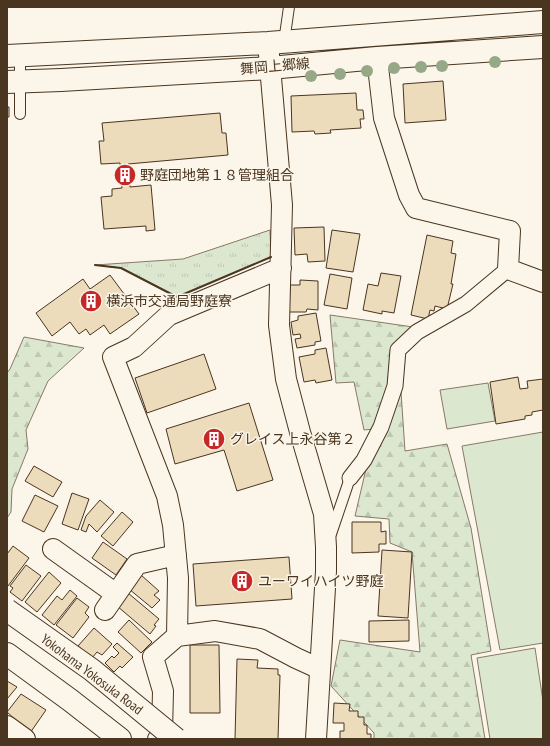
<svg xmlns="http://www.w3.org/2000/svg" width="550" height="746" font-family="'PT Sans Narrow','Noto Sans JP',sans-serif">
<defs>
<pattern id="grass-tufts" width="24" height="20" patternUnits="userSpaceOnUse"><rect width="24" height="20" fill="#dce7d0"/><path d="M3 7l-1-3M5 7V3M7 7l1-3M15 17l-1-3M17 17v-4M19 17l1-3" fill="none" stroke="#bec7b2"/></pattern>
<pattern id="forest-firs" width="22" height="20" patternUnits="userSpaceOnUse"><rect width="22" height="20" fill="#dce7d0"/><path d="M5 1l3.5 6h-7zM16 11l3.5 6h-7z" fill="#bec7b2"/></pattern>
</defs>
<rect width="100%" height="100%" fill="#fbf6e9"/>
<path fill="url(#grass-tufts)" stroke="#887966" d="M270,230L271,257L177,297L121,268L95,265L183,259Z"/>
<path fill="url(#forest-firs)" stroke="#887966" d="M330,315L413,327L391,388L374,429L364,430L354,382L336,383Z
M24,337L84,348L48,381L26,430L28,449L12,489L11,512L7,518V373L10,369Z
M401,392L405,451L447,444L471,528L491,651L471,655L485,739H374V733L331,686L340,640L420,652L412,552L390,543L389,519L355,516L366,469Z"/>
<path fill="#dce7d0" stroke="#887966" d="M488,383L495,421L447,429L440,390Z
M543,432V643L500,650L462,446Z
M535,648L543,701V739H490L477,658Z"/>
<path fill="#ecdcbc" stroke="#4a3520" d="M443,81L446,120L405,123L403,84Z
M356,93L357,110H363L364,119H360L361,128L330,130L331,133L315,134L314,131L292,132L291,96Z
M7,107H9V117H7Z
M220,113L222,133H226L228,155L128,164L130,187L151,185L155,230L146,231V226L104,229L101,197L112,196V189L122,188L120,163L101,164L99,141H104L102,123Z
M324,227L325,261L308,262L307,254L295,255L294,228Z
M332,230L360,234L353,272L326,268Z
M427,235L453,241L451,253L456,254L451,284H453L447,309L435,306L434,311L430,310L428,319L411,315Z
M381,273L401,276L394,313L382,311V314L363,310L368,284L378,286Z
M330,274L352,278L347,309L324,305Z
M110,275L139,314L110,334L104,325L90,335L86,329L79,334L70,322L52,336L36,313L83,279L90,289Z
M300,280L318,281V310L307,309L306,312H289L290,285H300Z
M316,313L321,341L315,342V345L297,348L295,339L301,338L300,334L293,335L291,322L298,320V316Z
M326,348L332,380L316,383L315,380L304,382L299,357L315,354V350Z
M204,354L216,389L147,413L135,378Z
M518,377L520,389L528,388L527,381L543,379V410L532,412V415L525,416V419L496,424L490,382Z
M249,403L273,480L237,491L224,450L175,464L166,429Z
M34,466L62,482L53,497L25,481Z
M72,493L89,499L78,530L62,524Z
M35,495L58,506L44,532L22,521Z
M100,500L114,512L97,532L89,524L86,532L81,530L86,516Z
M122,512L133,522L113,546L101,536Z
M352,522H381V532L386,531V544H379V552L352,553Z
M103,542L127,559L116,575L92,558Z
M13,546L29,558L8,586L7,585V554Z
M382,550L412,552L408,618L378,616Z
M289,557L292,599L196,606L193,564Z
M26,565L41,576L22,601L10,592L13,588L10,586Z
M49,572L61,583L37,612L25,602Z
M141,575L159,591L154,595L160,600L152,608L129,589Z
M70,590L77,596L54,625L42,615L57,596L62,600Z
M128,593L159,619L154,625L156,626L150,634L117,606Z
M77,598L89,607L85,613L89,617L73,638L56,625Z
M129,620L152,642L141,653L118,632Z
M409,620V641L369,642V621Z
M94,628L112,644L102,655L97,652L92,658L78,646Z
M117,643L133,657L122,668L120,666L114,672L105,663L112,656L114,658L119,653L113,647Z
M190,645H219L220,713H190Z
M237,659L258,660L257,668L278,669V675H280L278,739H235Z
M7,681L17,687L7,699Z
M21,694L46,710L30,733L7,712Z
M334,703L350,704L349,711H358V717H364V725H367V734H371V739H340V731H344V723H333Z"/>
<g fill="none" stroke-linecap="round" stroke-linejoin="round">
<g stroke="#4a3520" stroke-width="12">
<path id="service" d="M284,42L289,7
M20,56V114
M331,534L350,478"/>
</g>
<g stroke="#4a3520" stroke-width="17">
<path id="pedestrian" d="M350,478L364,460L381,427L395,386L398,350L417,332L466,304L508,269"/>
</g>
<g stroke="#4a3520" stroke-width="22">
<path id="minor" d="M268,43L282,205L279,325L286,379L300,432L324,514L326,547V571L316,739
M377,58L384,118L409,195L416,208L510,231L508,269L543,282
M281,268L169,315L134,347L113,357L167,496L173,525L178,578L177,636L215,631L260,639L296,658L320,669
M53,549L116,594
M105,610L137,564L176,555
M7,726L25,739
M158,739L162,733L163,691L153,657L177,636"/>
</g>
<g stroke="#4a3520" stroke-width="24">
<path id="tertiary" d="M7,56L268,43L543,22
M7,82L61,80L270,68L377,58L543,47"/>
</g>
<g stroke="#4a3520" stroke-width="24">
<path id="motorway" d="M7,654L70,700L120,739"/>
</g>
<use href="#service" stroke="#fbf6e9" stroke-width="10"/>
<use href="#pedestrian" stroke="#fbf6e9" stroke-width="15"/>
<use href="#minor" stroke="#fbf6e9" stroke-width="20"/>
<use href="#tertiary" stroke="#fbf6e9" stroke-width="22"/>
<use href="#motorway" stroke="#fbf6e9" stroke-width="22"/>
<g stroke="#4a3520" stroke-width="24" stroke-linecap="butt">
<path id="motorway-bridge" d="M7,610L92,670L176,739"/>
</g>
<use href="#motorway-bridge" stroke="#fbf6e9" stroke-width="22"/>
<path stroke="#4a3520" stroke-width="2" d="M95,265L121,268L177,297L271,257"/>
</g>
<g fill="#96a887">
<circle cx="495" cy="62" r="6"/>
<circle cx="442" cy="66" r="6"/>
<circle cx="421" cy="67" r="6"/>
<circle cx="394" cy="68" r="6"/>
<circle cx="367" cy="71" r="6"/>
<circle cx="340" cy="74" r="6"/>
<circle cx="311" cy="76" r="6"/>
</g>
<defs>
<g id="building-disc" transform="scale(1.15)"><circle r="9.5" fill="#c62828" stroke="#fbf6e9"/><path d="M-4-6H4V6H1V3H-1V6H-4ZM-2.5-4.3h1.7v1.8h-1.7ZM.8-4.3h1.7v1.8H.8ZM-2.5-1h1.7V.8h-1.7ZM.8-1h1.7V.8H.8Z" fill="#fff"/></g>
</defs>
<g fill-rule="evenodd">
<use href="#building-disc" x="125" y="175"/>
<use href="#building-disc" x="91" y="301"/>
<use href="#building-disc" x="214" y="439"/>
<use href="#building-disc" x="242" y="581"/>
</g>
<g text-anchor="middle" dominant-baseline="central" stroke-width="3" stroke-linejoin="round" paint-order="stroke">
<g font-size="14" fill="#4a3520" stroke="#fbf6e9">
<text transform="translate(275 66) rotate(-5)">舞岡上郷線</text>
<text transform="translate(92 674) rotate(37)">Yokohama Yokosuka Road</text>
</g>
<g font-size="14" fill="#4a3520" stroke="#fbf6e9" text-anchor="start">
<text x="140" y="175">野庭団地第１８管理組合</text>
<text x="106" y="301">横浜市交通局野庭寮</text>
<text x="230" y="439">グレイス上永谷第２</text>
<text x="258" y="581">ユーワイハイツ野庭</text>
</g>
</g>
<rect width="550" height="746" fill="none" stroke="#4a3520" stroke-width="16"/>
</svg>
